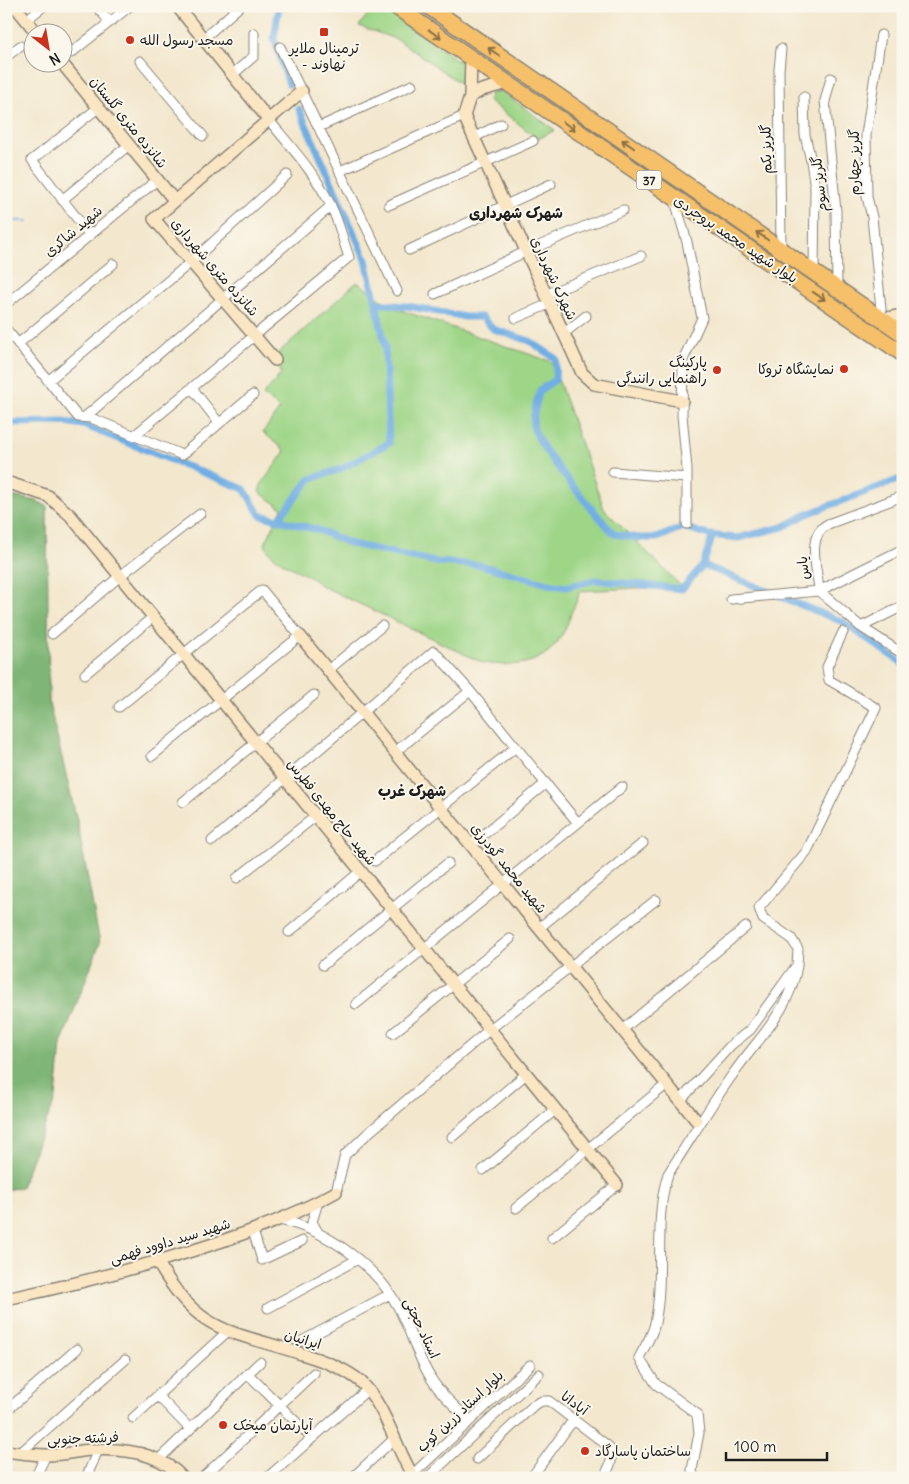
<svg xmlns="http://www.w3.org/2000/svg" width="909" height="1484" font-family="Delius,'Playpen Sans Arabic',sans-serif">
<rect width="100%" height="100%" fill="#fbf7ec"/>
<filter id="ink" filterUnits="userSpaceOnUse"><feTurbulence type="fractalNoise" baseFrequency=".02" numOctaves="2"/><feDisplacementMap in="SourceGraphic" scale="10" xChannelSelector="R" yChannelSelector="G"/><feConvolveMatrix kernelMatrix="1 2 1 2 8 2 1 2 1" color-interpolation-filters="sRGB"/></filter>
<filter id="wash" filterUnits="userSpaceOnUse"><feTurbulence type="fractalNoise" baseFrequency=".0096" numOctaves="4" result="noise"/><feDisplacementMap in="SourceGraphic" scale="20" xChannelSelector="R" yChannelSelector="G"/><feGaussianBlur stdDeviation="1.12" result="paint"/><feColorMatrix in="noise" values="0 0 0 0 0 0 0 0 0 0 0 0 0 0 0 0 0 1.4 0 .05"/><feComposite in="paint" operator="in"/></filter>
<g filter="url(#wash)">
<rect width="100%" height="100%" fill="#f3e7cd"/>
<path fill="#9ed587" stroke="#5d7852" d="M374,6H380L466,66L464,86L398,40L359,26Z
M501,91L555,130L538,139L488,100L492,92Z
M357,282L392,307L552,362L604,509L681,586L579,591C579,599 574,606 571,613C558,659 528,670 483,663L320,585C305,570 270,563 265,544L282,508L259,492L261,485L285,451L263,432L280,409L263,395L281,374L277,354Z"/>
<path fill="#7eb674" stroke="#4d6948" d="M6,495L37,501L47,506L49,703L77,821L100,943L61,1044L56,1097L21,1187L6,1190Z"/>
<g fill="none" stroke-linecap="round" stroke-linejoin="round">
<path stroke="#71aee3" stroke-width="2" d="M6,221H28"/>
<path stroke="#71aee3" stroke-width="7" d="M279,6L274,39L289,84
M299,109L366,260L376,303L413,307L465,317H482L493,329L530,341L556,359L555,380L540,390C537,400 533,414 533,424C534,445 598,516 614,534L638,538H657L683,527L709,535L738,538L783,527L807,514L903,478
M6,423L64,422L83,425L244,489L260,515L318,530L351,544L436,562L480,565L548,584L566,587L595,580L682,589L703,565L843,622L903,664
M278,520L310,479L341,469L389,443L385,346L376,303
M703,565L713,535"/>
</g>
</g>
<g filter="url(#ink)">
<g fill="none" stroke-linecap="round" stroke-linejoin="round">
<g stroke="#888274" stroke-width="11">
<path id="street" d="M96,6L110,22
M26,20L44,6
M881,35L866,135L867,197L872,217L882,319
M203,39L240,6
M280,47L397,291
M71,53L130,6
M6,57L20,46
M140,61L203,136
M232,75L254,56V33
M831,78L825,101L836,211L837,288
M804,97L805,135L811,161L815,188L814,273
M319,127L412,85
M475,137L501,124
M340,171L464,116
M674,197L687,242L702,318L683,360L682,415L687,469V524
M62,200L129,145
M389,205L533,141
M89,234L32,160L98,108
M409,250L551,184
M781,250L779,70L781,49
M435,294L525,252L623,210
M545,295L641,256
M6,304L157,180
M516,318L549,304
M6,329L78,417L91,418L182,455L253,395
M563,334L586,316
M18,344L113,264
M48,381L191,262L287,175
M192,388L219,423
M85,417L331,206
M135,435L349,257C343,241 339,222 331,206C316,174 291,147 268,119
M613,472L687,478
M903,496L828,524C805,536 818,570 819,591L861,627L903,654
M731,599L819,591L903,549
M861,627L903,606
M52,634L120,576L200,514
M328,670L382,626
M85,674L153,617
M119,707L262,590L300,636L152,756
M395,752L470,691
M183,802L314,695
M212,841L434,651L470,691L578,823
M471,845L546,783
M375,861L516,747
M237,878L316,816
M539,928L643,843
M289,932L361,871
M323,965L448,863
M356,1004L622,787
M622,1030L746,927
M393,1033L510,939
M680,1101L731,1045L750,1030L797,965L798,949L791,938L763,919L759,908L807,851L876,708L829,680L827,667L843,632
M452,1137L526,1074
M483,1170L555,1110
M336,1192L345,1155L367,1134L490,1029L656,900
M318,1202L312,1222L319,1234
M516,1208L667,1084
M279,1220C324,1228 377,1266 398,1307C411,1331 417,1357 432,1380C442,1396 457,1408 470,1421
M253,1231L262,1260L302,1241
M552,1238L617,1185
M268,1308L358,1259
M302,1341L390,1294
M248,1374L312,1438
M158,1396L190,1429
M6,1411L77,1349
M133,1418L228,1331
M20,1453L125,1360
M477,1459L534,1405L542,1401H549L608,1446C615,1458 610,1467 603,1478
M158,1460L260,1362
M412,1475L530,1365
M35,1478L46,1455
M86,1478L98,1450
M202,1478L314,1373
M267,1478L367,1390
M352,1478L394,1439
M427,1478L539,1374
M531,1478L574,1419
M694,1478L692,1470L699,1433L697,1414L656,1384L639,1358C644,1347 653,1335 655,1323C665,1275 653,1220 668,1174C690,1140 710,1106 733,1074C758,1038 790,1011 797,966"/>
</g>
<g stroke="#888274" stroke-width="14">
<path id="secondary" d="M15,6L36,32
M177,6L268,119
M471,58L470,97L464,116L582,373L594,384L682,401
M61,62L174,200
M470,97L482,90L508,83
M882,319L903,315
M275,360L154,219L302,91
M6,482L48,496L70,515L617,1185
M300,636L696,1120
M157,1261C199,1336 231,1330 305,1355C325,1361 344,1368 360,1381C385,1404 396,1449 414,1478
M6,1299C59,1288 110,1275 162,1260C222,1242 281,1223 336,1192
M6,1451C20,1453 35,1455 48,1455C63,1455 77,1451 91,1450C124,1448 160,1453 183,1478"/>
</g>
<g stroke="#888274" stroke-width="18">
<path id="highway" d="M395,6L903,354
M428,6L903,334"/>
</g>
<use href="#street" stroke="#fff" stroke-width="9"/>
<use href="#secondary" stroke="#fbe6c4" stroke-width="11"/>
<use href="#highway" stroke="#f6c06b" stroke-width="15"/>
</g>
<defs><path id="oneway-shaft" d="M-6 0H5M1.5-3L5.5 0L1.5 3" fill="none" stroke-width="1.6" stroke-linecap="round" stroke-linejoin="round" transform="scale(1.25)"/></defs>
<g stroke="#896e44">
<use href="#oneway-shaft" transform="translate(435 34) rotate(34)"/>
<use href="#oneway-shaft" transform="translate(494 52) rotate(-145)"/>
<use href="#oneway-shaft" transform="translate(569 126) rotate(34)"/>
<use href="#oneway-shaft" transform="translate(628 144) rotate(-145)"/>
<use href="#oneway-shaft" transform="translate(762 236) rotate(-145)"/>
<use href="#oneway-shaft" transform="translate(819 296) rotate(34)"/>
</g>
</g>
<g fill="#c8321e" stroke="#fbf7ec" stroke-width="2">
<rect x="319" y="27" width="10" height="10" rx="2.5"/>
<circle cx="130" cy="40" r="5"/>
<circle cx="844" cy="369" r="5"/>
<circle cx="717" cy="370" r="5"/>
<circle cx="223" cy="1425" r="5"/>
<circle cx="585" cy="1451" r="5"/>
</g>
<g text-anchor="middle" dominant-baseline="central" stroke-width="4" stroke-linejoin="round" paint-order="stroke">
<rect fill="#fbf7ec" stroke="#5f5e5a" stroke-width="1" x="636.5" y="170.5" width="25" height="19" rx="4"/>
<g font-size="12" font-weight="bold" fill="#1c1c1c">
<text x="649" y="180">37</text>
</g>
<g font-size="14" fill="#1c1c1c" stroke="#fbf7ec" text-anchor="start">
<text x="140" y="40">مسجد رسول الله</text>
<text x="324" y="48" text-anchor="middle">ترمینال ملایر<tspan x="324" dy="16">- نهاوند</tspan></text>
<text x="707" y="362" text-anchor="end">پارکینگ<tspan x="707" dy="16">راهنمایی رانندگی</tspan></text>
<text x="834" y="369" text-anchor="end">نمایشگاه تروکا</text>
<text x="233" y="1425">آپارتمان میخک</text>
<text x="595" y="1451">ساختمان پاسارگاد</text>
</g>
<g font-size="14" fill="#1c1c1c" stroke="#fbf7ec">
<text transform="translate(129 122) rotate(51)">شانزده متری گلستان</text>
<text transform="translate(766 149) rotate(-91)">گلریز یکم</text>
<text transform="translate(854 162) rotate(-90)">گلریز چهارم</text>
<text transform="translate(819 184) rotate(-96)">گلریز سوم</text>
<text transform="translate(73 231) rotate(-40)">شهید شاکری</text>
<text transform="translate(736 239) rotate(34)">بلوار شهید محمد بروجردی</text>
<text transform="translate(215 267) rotate(49)">شانزده متری شهرداری</text>
<text transform="translate(554 278) rotate(65)">شهرک شهرداری</text>
<text transform="translate(803 568) rotate(-96)">یاس</text>
<text transform="translate(332 812) rotate(51)">شهید حاج مهدی فطرس</text>
<text transform="translate(509 868) rotate(51)">شهید محمد گودرزی</text>
<text transform="translate(170 1241) rotate(-17)">شهید سید داوود فهمی</text>
<text transform="translate(422 1328) rotate(65)">استاد حجتی</text>
<text transform="translate(303 1339) rotate(17)">ایرانیان</text>
<text transform="translate(575 1403) rotate(36)">آپادانا</text>
<text transform="translate(460 1411) rotate(-43)">بلوار استاد زرین کوب</text>
<text transform="translate(83 1438) rotate(-2)">فرشته جنوبی</text>
</g>
<g font-size="15" font-weight="bold" fill="#1c1c1c" stroke="#fbf7ec">
<text x="516" y="212">شهرک شهرداری</text>
<text x="412" y="790">شهرک غرب</text>
</g>
</g>
<rect width="909" height="1484" fill="none" stroke="#fbf7ec" stroke-width="25"/>
<g transform="translate(48 48) rotate(149)"><circle r="24" fill="#fbf7ec" stroke="#a29f99"/>
<path d="M0-4L9 19L0 12L-9 19Z" fill="#c8321e"/>
<text y="-8" font-size="14" font-weight="bold" text-anchor="middle" fill="#1c1c1c">N</text>
</g>
<path d="M726 1452v8h101v-8" fill="none" stroke="#1c1c1c" stroke-width="2.5"/>
<text x="734" y="1452" font-size="15" fill="#1c1c1c" stroke="#fbf7ec" stroke-width="4" paint-order="stroke">100 m</text>
</svg>
